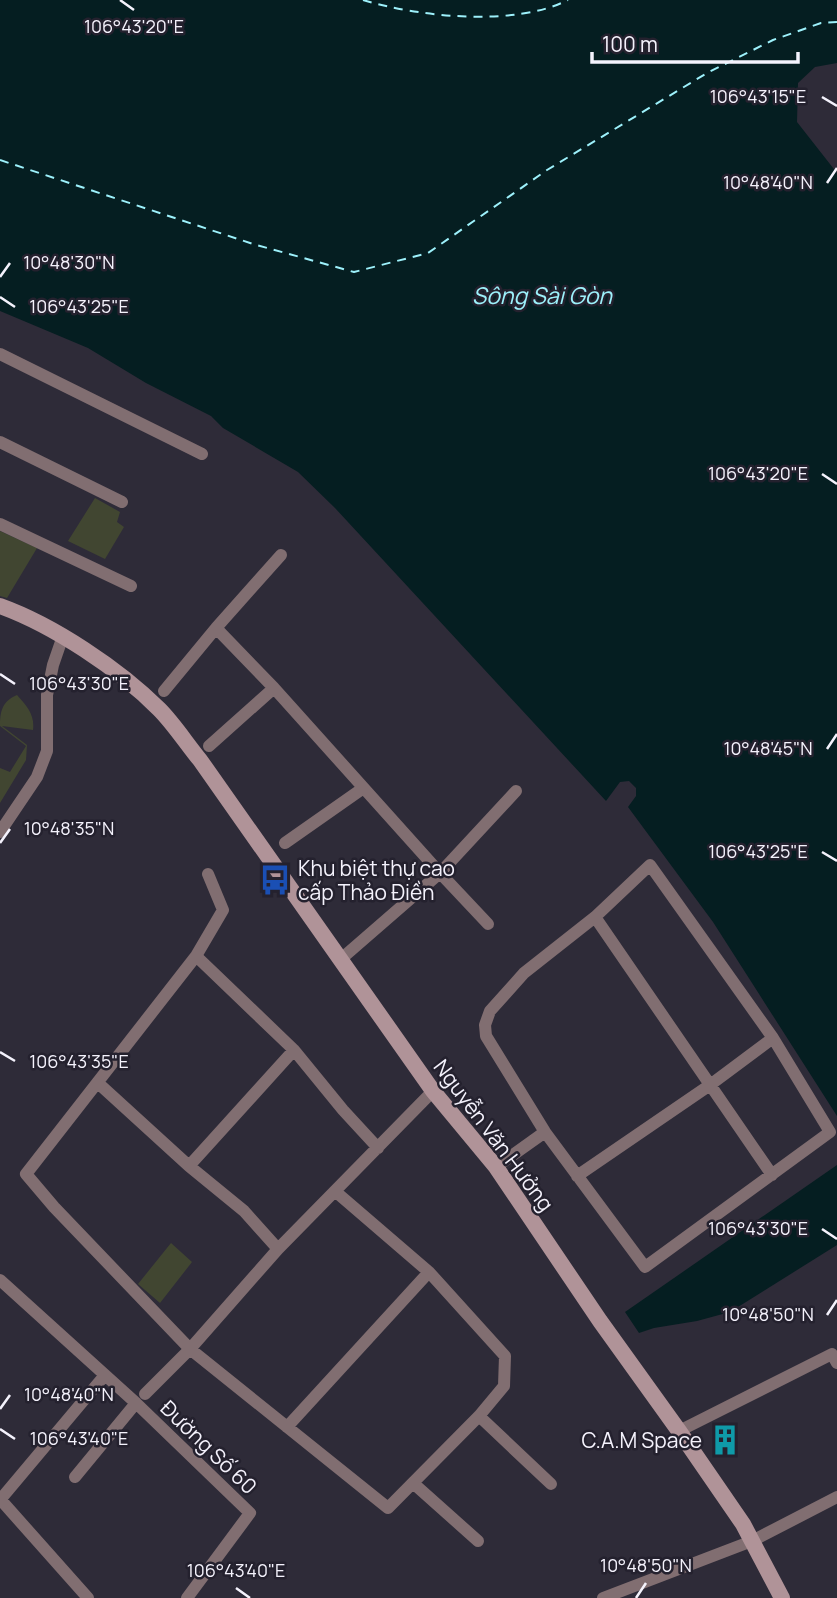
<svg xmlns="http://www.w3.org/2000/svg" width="837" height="1598" font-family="Manrope,sans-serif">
<rect width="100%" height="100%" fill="#2e2b38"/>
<path fill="#414631" d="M95,498L120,512L117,522L124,527L105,559L68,541Z
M0,531L37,548L7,598L0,596Z
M17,695C27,706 35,715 33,730L2,726L27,745L26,760L0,803V768L10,772L26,746L0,726C0,712 2,701 17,695Z
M171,1243L192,1262L160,1303L138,1284Z"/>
<path fill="#051e21" d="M0,0H837V63L815,67L798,83L797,122L837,173V1116L713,922L628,807L636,796V788L629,781L620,782L606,801L335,508L298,472L223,428L211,416L146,383L88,348L0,311Z
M837,1165V1245L730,1312L697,1321L654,1328L639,1333L625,1312Z"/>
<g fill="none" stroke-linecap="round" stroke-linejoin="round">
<path stroke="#9df1fb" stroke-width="2" stroke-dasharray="9 7" stroke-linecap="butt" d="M363,0C419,17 515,27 568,0
M0,160L253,244L354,272L428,253L547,170L707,73L773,40L821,23L837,22"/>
<path stroke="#816e71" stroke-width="12" d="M0,354L202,454
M0,442L122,502
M0,524L131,586
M216,628L274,688L440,873L341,959
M164,691L216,628L281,555
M209,746L274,688
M0,832L37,777L47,751V695L53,665L63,636
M285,843L362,789
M650,865L773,1038L830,1132L645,1267L545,1132L486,1036L485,1025L490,1011L524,973L595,917Z
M208,874L223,910L196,956L26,1174L54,1207L190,1349L388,1508L479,1416L504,1386L505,1356L429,1272L336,1192
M595,917L772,1175
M488,924L440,873L516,791
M196,956L294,1050L343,1110L378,1148
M98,1083L189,1166
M496,1167L545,1132
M577,1176L710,1085L773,1038
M278,1249L244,1211L189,1166L294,1050
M0,1280L136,1403L250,1513L187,1598
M145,1394L190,1349L278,1249L433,1091
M479,1416L551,1484
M287,1427L429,1272
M679,1431L832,1354L837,1363
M75,1477L136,1403
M413,1483L478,1541
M0,1499L88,1598
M0,1500L105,1375
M603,1598L752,1541L837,1497"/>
<path stroke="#b09398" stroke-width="16" d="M0,606C53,625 119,669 159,709C174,724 186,743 200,760L433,1091L496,1167L600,1321L679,1431L743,1524L782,1598"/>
</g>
<path fill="none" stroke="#f4f2fc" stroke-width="2.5" d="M120,0L134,10M822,97L837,106M827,183L837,168M0,277L10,263M0,297L15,307M822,474L837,484M0,674L15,684M827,749L837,734M0,843L10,829M822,852L837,861M0,1052L15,1061M822,1229L837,1239M827,1315L837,1300M0,1409L10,1395M0,1429L15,1439M236,1588L250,1598M636,1598L646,1583"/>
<defs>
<g id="bus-bare" transform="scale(2.415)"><path d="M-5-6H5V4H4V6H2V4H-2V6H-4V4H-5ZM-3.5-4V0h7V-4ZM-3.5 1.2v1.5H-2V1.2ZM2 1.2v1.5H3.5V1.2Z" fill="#1a4fb4" stroke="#24212e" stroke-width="2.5" paint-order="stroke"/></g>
<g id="building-bare" transform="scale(2.415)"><path d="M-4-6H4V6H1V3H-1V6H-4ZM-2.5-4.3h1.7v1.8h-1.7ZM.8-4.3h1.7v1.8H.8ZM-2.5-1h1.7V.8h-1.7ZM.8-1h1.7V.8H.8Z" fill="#0f9aa8" stroke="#24212e" stroke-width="2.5" paint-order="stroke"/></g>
</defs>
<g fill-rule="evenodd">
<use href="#bus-bare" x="275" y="880"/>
<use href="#building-bare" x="725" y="1440"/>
</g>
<g text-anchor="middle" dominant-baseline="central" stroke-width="5" stroke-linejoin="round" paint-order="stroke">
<g font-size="21" fill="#f4f2fc" stroke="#24212e" text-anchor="start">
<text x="298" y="868">Khu biệt thự cao<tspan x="298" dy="24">cấp Thảo Điền</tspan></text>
<text x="702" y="1440" text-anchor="end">C.A.M Space</text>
</g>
<g font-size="21" fill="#f4f2fc" stroke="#24212e">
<text transform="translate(494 1135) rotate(53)">Nguyễn Văn Hưởng</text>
<text transform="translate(209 1447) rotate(44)">Đường Số 60</text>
</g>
<g font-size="23" font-style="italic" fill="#9df1fb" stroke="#24212e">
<text x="542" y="295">Sông Sài Gòn</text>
</g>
</g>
<g font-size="18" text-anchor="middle" fill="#f4f2fc" stroke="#24212e" stroke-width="5" stroke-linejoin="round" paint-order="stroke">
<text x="134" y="33">106°43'20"E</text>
<text x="758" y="103">106°43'15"E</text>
<text x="768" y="189">10°48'40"N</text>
<text x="69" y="269">10°48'30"N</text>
<text x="79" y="313">106°43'25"E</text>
<text x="758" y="480">106°43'20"E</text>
<text x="79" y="690">106°43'30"E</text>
<text x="768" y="755">10°48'45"N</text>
<text x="69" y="835">10°48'35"N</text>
<text x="758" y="858">106°43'25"E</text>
<text x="79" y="1068">106°43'35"E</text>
<text x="758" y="1235">106°43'30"E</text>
<text x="768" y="1321">10°48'50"N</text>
<text x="69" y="1401">10°48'40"N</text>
<text x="79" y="1445">106°43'40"E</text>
<text x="646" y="1572">10°48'50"N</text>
<text x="236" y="1577">106°43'40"E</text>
</g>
<path d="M592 52v10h206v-10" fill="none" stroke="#f4f2fc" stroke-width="3.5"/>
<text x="602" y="52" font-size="21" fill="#f4f2fc" stroke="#24212e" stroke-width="5" paint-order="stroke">100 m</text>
</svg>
